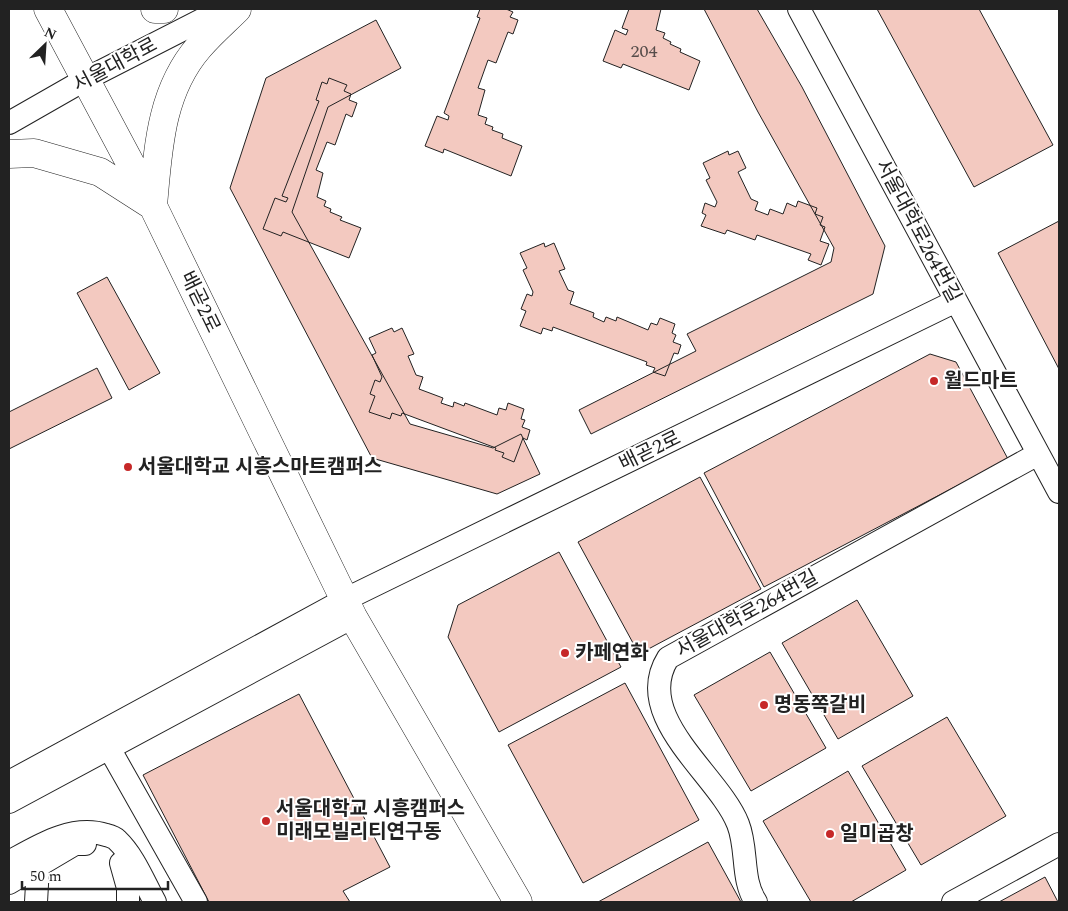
<svg xmlns="http://www.w3.org/2000/svg" width="1068" height="911" font-family="Spectral,'Noto Sans KR',serif">
<rect width="100%" height="100%" fill="#fff"/>
<path fill="#f3c9c0" stroke="#222" d="M480,9H506L513,12L510,17L518,20L513,34L508,32L496,63L488,60L478,88L485,90L478,115L487,118L485,124L493,127L492,130L503,134L502,138L522,146L511,176L444,149L443,153L425,146L437,116L448,120L449,116L444,113L480,18L477,17Z
M629,9H661L656,30L665,33L663,38L671,42L670,44L681,49L680,52L700,61L689,90L623,64L621,68L603,61L615,30L626,35L628,30L622,28Z
M704,9H757L802,87L885,246L873,294L591,434L579,410L696,351L687,334L831,262L834,248L758,112Z
M877,9H979L1053,145L974,187Z
M376,20L401,68L328,107L292,212L410,424L493,448L521,434L540,474L497,494L372,458L230,188L266,78Z
M329,78L347,85L344,91L351,94L349,100L357,103L352,117L346,114L335,145L327,142L316,170L323,173L317,197L326,201L324,206L331,209L330,212L342,217L340,220L361,228L349,258L283,232L281,236L263,229L275,198L286,202L288,198L282,196L319,101L316,100L322,82L327,84Z
M728,151L729,155L738,151L746,168L738,172L751,199L758,202L755,210L768,215L770,209L783,214L787,203L796,207L798,201L817,208L815,214L823,217L820,225L825,227L820,241L829,244L821,265L808,260L811,254L757,235L755,240L727,230L725,234L701,226L706,215L702,213L705,203L715,207L717,202L706,180L710,178L703,163Z
M1059,221V369L998,253Z
M544,243L545,247L554,243L565,269L559,271L568,290L574,292L570,304L594,313L593,317L604,322L606,317L616,321L617,317L648,330L651,323L657,325L660,318L675,324L672,333L676,335L673,342L681,345L678,354L674,353L665,376L653,372L655,368L646,365L647,362L553,327L552,331L543,328L541,334L520,326L526,311L521,309L527,294L532,296L533,292L523,270L527,268L520,253Z
M107,277L160,373L129,390L77,293Z
M392,328L394,332L402,328L414,354L408,356L416,375L423,377L419,389L443,398L441,403L453,407L454,402L464,406L465,403L497,415L499,408L506,410L508,403L524,409L521,419L525,420L522,427L530,430L527,440L523,438L514,462L502,457L504,453L495,450L496,448L402,413L401,416L392,413L390,419L369,412L375,396L370,394L375,380L380,382L382,377L372,355L376,353L369,338Z
M930,354L956,362L1008,459L764,587L704,473Z
M97,368L112,398L9,449V412Z
M700,477L761,589L639,654L578,542Z
M559,552L621,667L499,732L448,637L458,605Z
M857,600L913,696L838,739L782,643Z
M770,652L826,748L751,791L694,695Z
M625,683L699,820L583,883L508,745Z
M299,694L390,867L343,891L350,902H209L143,775Z
M947,717L1006,816L921,865L862,766Z
M848,771L906,870L851,902H811L763,821Z
M708,842L741,902H598Z
M1045,877L1058,902H999Z"/>
<g fill="none" stroke-linecap="round" stroke-linejoin="round">
<g stroke="#222" stroke-width="24">
<path id="minor" d="M799,9L1059,492
M9,123L86,79L223,9
M109,748L196,902
M9,782L344,600L956,301
M9,802L353,617
M9,862C38,846 72,824 106,835C110,836 114,837 117,840C134,856 144,882 155,902
M121,863L128,888V902
M9,883L75,844H85
M36,902L38,867
M756,902C741,880 748,849 738,824C719,775 631,717 668,658L1038,454
M953,902L1059,844"/>
</g>
<g stroke="#222" stroke-width="29">
<path id="major" d="M48,9L153,206L353,617L518,902
M155,9H164
M9,154L34,153L100,172L153,206C158,150 160,92 199,47C211,33 225,21 237,9"/>
</g>
<use href="#minor" stroke="#fff" stroke-width="22"/>
<use href="#major" stroke="#fff" stroke-width="28"/>
</g>
<g fill="#c62828" stroke="#fff" stroke-width="2">
<circle cx="934" cy="381" r="5"/>
<circle cx="128" cy="467" r="5"/>
<circle cx="565" cy="653" r="5"/>
<circle cx="764" cy="705" r="5"/>
<circle cx="266" cy="821" r="5"/>
<circle cx="830" cy="834" r="5"/>
</g>
<g text-anchor="middle" dominant-baseline="central" stroke-width="4" stroke-linejoin="round" paint-order="stroke">
<g font-size="18" fill="#564c4a">
<text x="644" y="51">204</text>
</g>
<g font-size="20" fill="#222" stroke="#fff">
<text transform="translate(115 65) rotate(-28)">서울대학로</text>
<text transform="translate(918 231) rotate(62)">서울대학로264번길</text>
<text transform="translate(200 302) rotate(64)">배곧2로</text>
<text transform="translate(650 451) rotate(-26)">배곧2로</text>
<text transform="translate(747 614) rotate(-29)">서울대학로264번길</text>
</g>
<g font-size="20" font-weight="bold" fill="#222" stroke="#fff" text-anchor="start">
<text x="944" y="381">월드마트</text>
<text x="138" y="467">서울대학교 시흥스마트캠퍼스</text>
<text x="575" y="653">카페연화</text>
<text x="774" y="705">명동쪽갈비</text>
<text x="276" y="809">서울대학교 시흥캠퍼스<tspan x="276" dy="23">미래모빌리티연구동</tspan></text>
<text x="840" y="834">일미곱창</text>
</g>
</g>
<rect width="1068" height="911" fill="none" stroke="#222222" stroke-width="20"/>
<g transform="translate(45 45) rotate(25)" stroke="#ffffff" stroke-width="4" paint-order="stroke">
<path d="M0-4L9 19L0 12L-9 19Z" fill="#222222"/>
<text y="-8" font-size="14" font-weight="bold" text-anchor="middle" fill="#222222">N</text>
</g>
<path d="M22 881v8h146v-8" fill="none" stroke="#222222" stroke-width="2.5"/>
<text x="30" y="881" font-size="15" fill="#222222" stroke="#ffffff" stroke-width="4" paint-order="stroke">50 m</text>
</svg>
